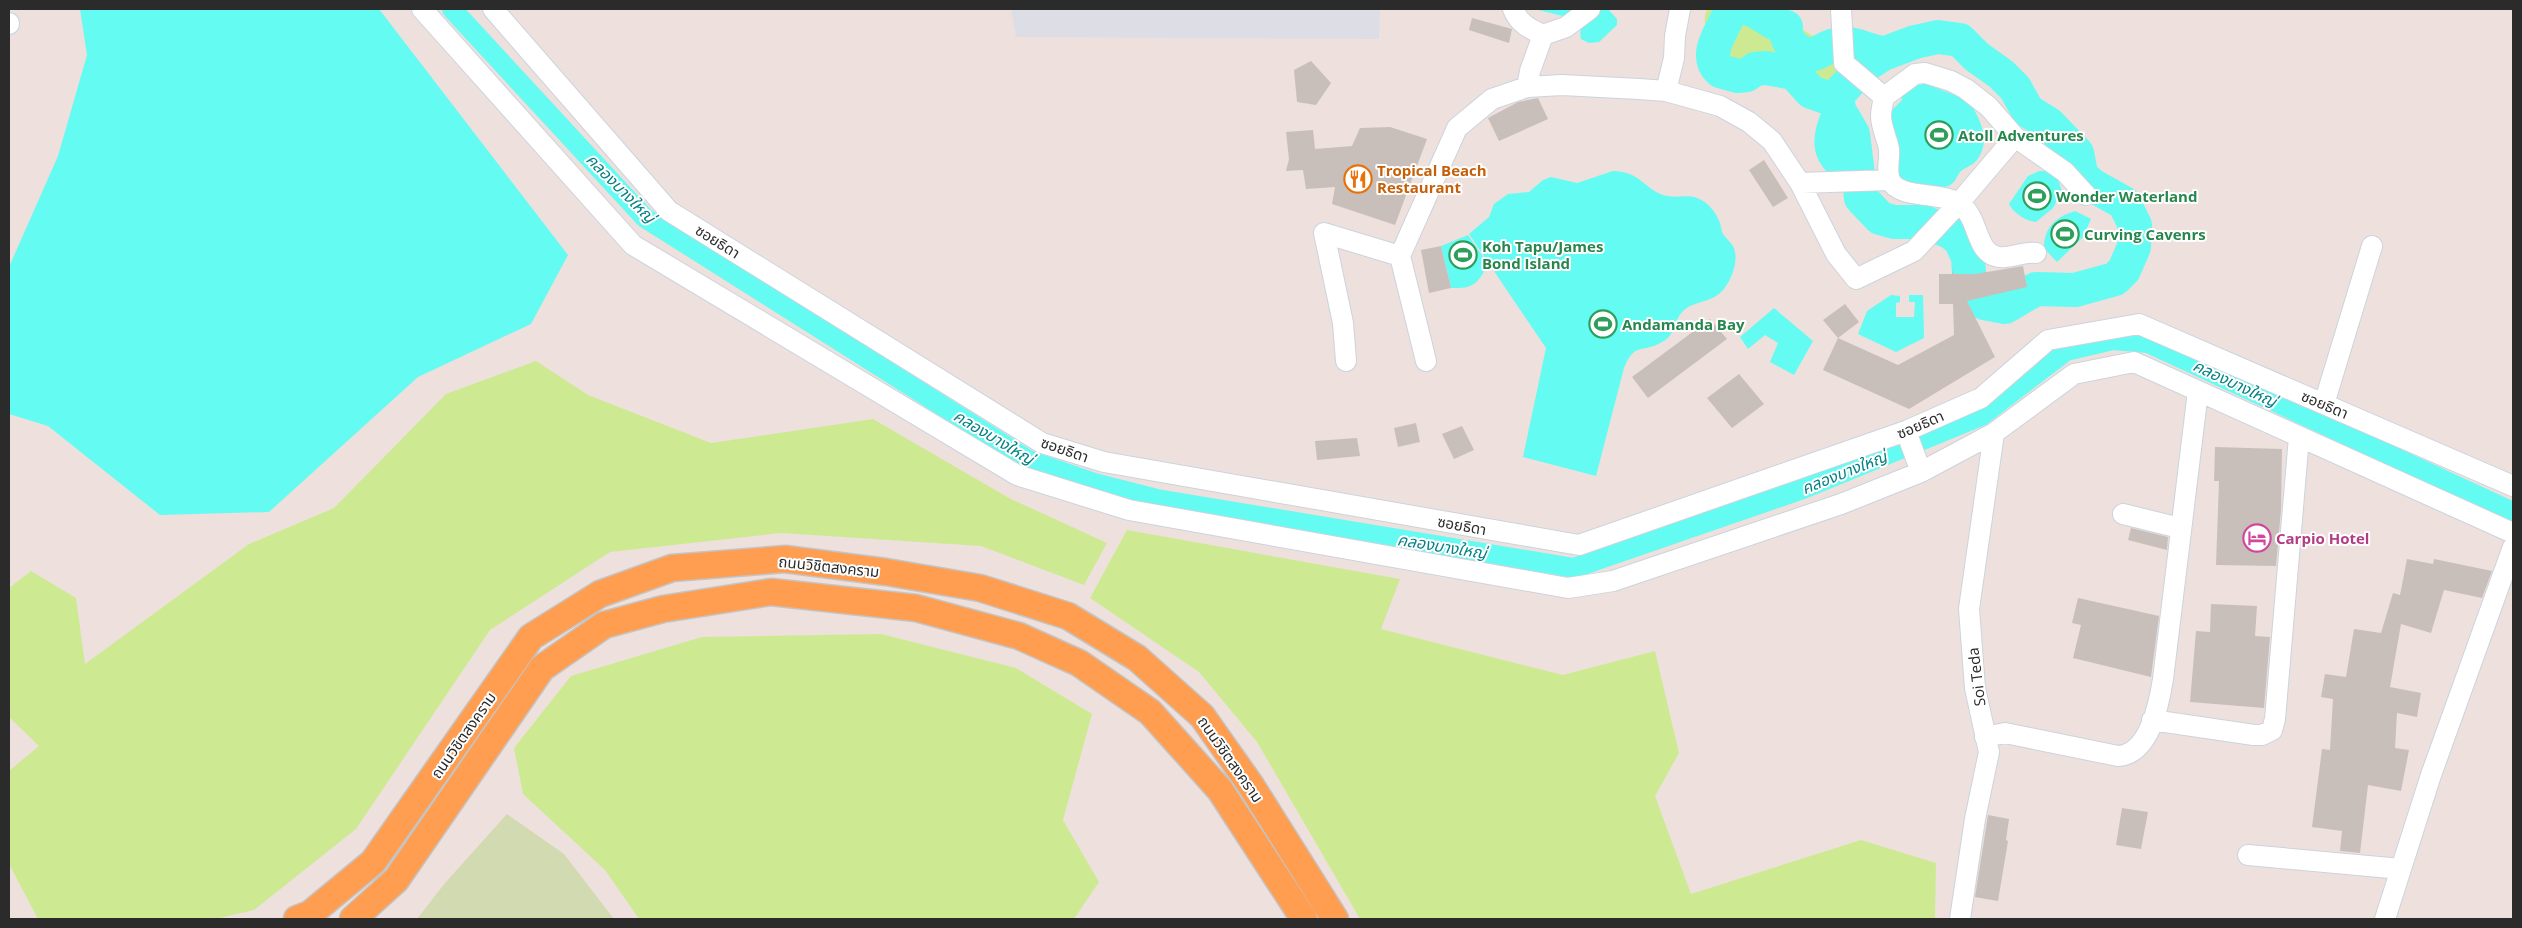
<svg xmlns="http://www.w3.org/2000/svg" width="2522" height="928" font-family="'Open Sans','Noto Sans Thai',sans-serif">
<rect width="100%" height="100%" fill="#eee0dc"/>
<path fill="#dddde6" d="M1011,9H1380L1379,39L1016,37Z"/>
<path fill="#cdea93" d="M1707,9H1779L1786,27L1798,26L1811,35L1883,54C1864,66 1846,79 1837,101L1811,92L1794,73C1773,71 1771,81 1753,85C1740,88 1726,86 1714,83L1705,69L1714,48C1708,35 1701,23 1707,9Z
M536,361L588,395L711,443L873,419L1009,498L1107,543L1084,585L981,546L781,533L610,552L490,630L356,829L254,910L216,919H38L9,864V771L39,746L9,717V588L31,571L76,598L85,664L249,544L334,508L446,394Z
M1127,530L1400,579L1381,629L1563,675L1655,651L1679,753L1655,796L1691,894L1861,840L1936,863L1935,919H1360L1257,742L1199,672L1090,598Z
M881,634L1016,668L1092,714L1063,820L1099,882L1074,919H639L605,870L523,794L514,748L571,676L702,637Z"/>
<path fill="#d2dab1" d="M507,814L564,854L614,919H417L445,883Z"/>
<path fill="#64fbf2" d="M80,9H379L568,255L531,324L418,377L269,512L160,515L48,426L9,414V267L58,156L87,55Z
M1534,9H1571L1568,15L1563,16Z
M1600,9H1608L1617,19V25L1599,42L1589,43L1581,39C1578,24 1586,14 1600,9Z
M1927,83C1941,93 1963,93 1973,108C1983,125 1990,144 1976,161C1972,166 1965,167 1960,172C1956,177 1956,183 1948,186C1934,192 1908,189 1899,176C1889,161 1888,138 1885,120L1892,110L1902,100L1901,95L1914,86Z
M1613,171C1641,172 1642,187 1663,195C1674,199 1687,194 1697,198C1708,202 1716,212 1720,223C1721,226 1721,230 1723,234C1727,240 1734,244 1735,252C1738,266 1728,289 1716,296C1705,303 1691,302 1682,312C1673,322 1676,335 1662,342C1642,354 1635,341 1624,368L1596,476L1523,457L1546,348L1469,234L1489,217L1494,204L1508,194L1529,192L1543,180L1551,177L1577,183Z
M2039,171H2045L2057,177L2062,191L2053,208L2036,222C2026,221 2013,213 2009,204L2028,176Z
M2075,211L2091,219L2083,237L2057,262L2044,248C2044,227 2056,217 2075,211Z
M1468,235L1488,264C1478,284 1473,289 1451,288L1441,246Z
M1891,295L1900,296V302L1896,303V317H1914L1915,302H1909V295H1923L1924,338L1896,352L1858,334L1867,311Z
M1774,308L1813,341L1794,375L1770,362L1778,343L1765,335L1748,349L1740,337Z"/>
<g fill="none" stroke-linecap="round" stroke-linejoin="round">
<path stroke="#64fbf2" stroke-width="20" d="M452,9L645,218L1028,460L1094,483L1157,499L1574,568L1803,489L1981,416L2066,351L2113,340L2148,343L2513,512"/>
<path stroke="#64fbf2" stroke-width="34" d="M1731,9C1726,27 1701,53 1720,71L1738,76L1747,75L1755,69L1766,68L1794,73L1811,92L1837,101
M1749,9C1765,14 1769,24 1786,27C1785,36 1787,41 1794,47C1816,65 1819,46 1840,44C1851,42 1867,50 1878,52
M1938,37L1960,40L1977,57L2001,74L2015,88L2028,111L2049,124L2077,153L2081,173L2084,178L2092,185L2124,203L2135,225L2134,247L2124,270L2115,279L2075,290L2036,289L2005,307L1984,303L1975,298L1970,289L1968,257L1960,240L1950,232L1924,222H1894L1880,218L1861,198L1853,134L1840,112L1837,101L1841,91L1866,65L1883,54L1915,42Z
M1840,112C1826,143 1827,157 1858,174"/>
</g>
<path fill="#c9bfba" d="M1472,18L1512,29L1509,43L1469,30Z
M1311,61L1331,83L1316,105L1297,102L1294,70Z
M1538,98L1548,119L1499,141L1488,118L1518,102Z
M1390,127L1427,139L1395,225L1332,204L1335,187L1306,189L1303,170L1286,171L1289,159L1286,132L1313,130L1315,149L1352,146L1360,128Z
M1764,160L1788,198L1773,207L1749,170Z
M1441,246L1451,288L1429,293L1421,250Z
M2023,266L2027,287L1967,301L1995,357L1909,409L1823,370L1838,338L1898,365L1954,335L1953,304H1939V274H1952V270L1954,274H1975Z
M1845,304L1859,322L1838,338L1823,320Z
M1710,319L1727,339L1648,398L1632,377Z
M1739,374L1764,404L1732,428L1707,398Z
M1416,423L1420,442L1398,447L1394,428Z
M1462,426L1474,450L1454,459L1442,434Z
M1357,438L1360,456L1317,460L1315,441Z
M2215,447L2282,449L2281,510L2276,566L2216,565L2219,481H2214Z
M2131,528L2168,537L2167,550L2128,540Z
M2407,559L2433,564L2434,559L2492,571L2482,598L2444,590L2431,633L2401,624L2390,687L2421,693L2417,717L2397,713L2395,748L2409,750L2401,791L2368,785L2360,853L2340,851L2342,831L2312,827L2322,749L2330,750L2333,699L2321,697L2325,674L2346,677L2354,629L2381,633L2393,593L2400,595Z
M2078,598L2159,616L2151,677L2073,658L2081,625L2072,623Z
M2211,604L2257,606L2255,636L2270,637L2264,708L2190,702L2196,631L2210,632Z
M2122,808L2148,812L2141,849L2116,845Z
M1988,815L2009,819L2006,840L2008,841L1998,901L1975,897Z"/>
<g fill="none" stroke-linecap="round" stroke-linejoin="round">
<g stroke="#cad4de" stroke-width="22">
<path id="minor" d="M422,9L633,245L1017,475L1129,510L1568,588L1613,581L1841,504L1921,472L1994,433L2074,374L2134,362L2513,533
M493,9L669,211L1042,443L1104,462L1579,545L1906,431L1981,398L2048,340L2139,324L2513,486
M1513,9C1518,23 1530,29 1543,35L1566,27L1590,9
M1841,9L1844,63L1884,97
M9,24V23
M1527,87L1530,71L1543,35
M1666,91L1674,58L1675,36L1680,9
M1800,183L1890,180
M2036,253C2023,251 2011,259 1999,257C1975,254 1980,219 1960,204C1943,191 1899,200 1890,180C1886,171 1890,159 1889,149C1887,138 1881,127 1881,116C1881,110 1883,103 1884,97L1915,74L1925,73L1951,81L1966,89L1989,107L2015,137L2065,172L2086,195
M1400,256L1426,361
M1346,361L1343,323L1324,233L1400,256L1457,128L1492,99L1527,87L1562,85L1639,89L1666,91L1720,106L1749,122L1772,141L1800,183L1836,254L1856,279L1914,251L1959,203L2015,137
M2324,404L2372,246
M1906,431L1921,472
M2123,514L2180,528
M2152,720L2254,735H2262L2272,730L2275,719L2299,437
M1985,737L2005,733L2118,756C2150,754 2159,704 2163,679L2198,391
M2248,855L2401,869
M1960,919L1975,819L1989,752L1975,688L1969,609L1994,433
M2385,919L2431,775L2513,547"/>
</g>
<g stroke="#c4c4c4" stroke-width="29">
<path id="major" d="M297,919L310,914L373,862L531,637L600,594L672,568L785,559L886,572L980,588L1068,616L1137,658L1202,716L1250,784L1335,919
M353,919L396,880L542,668L604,625L663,609L771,592L916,608L1019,636L1079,663L1150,712L1220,790L1304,919"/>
</g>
<use href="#minor" stroke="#fff" stroke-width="20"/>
<use href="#major" stroke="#ff9e50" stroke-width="26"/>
</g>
<defs>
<g id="stadium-ring" transform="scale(1.4375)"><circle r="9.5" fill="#fff" stroke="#2e9e5b" stroke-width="1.5"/><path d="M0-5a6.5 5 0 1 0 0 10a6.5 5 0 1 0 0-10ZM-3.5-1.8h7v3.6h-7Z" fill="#2e9e5b"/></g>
<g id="restaurant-ring" transform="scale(1.4375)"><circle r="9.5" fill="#fff" stroke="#e8710a" stroke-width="1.5"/><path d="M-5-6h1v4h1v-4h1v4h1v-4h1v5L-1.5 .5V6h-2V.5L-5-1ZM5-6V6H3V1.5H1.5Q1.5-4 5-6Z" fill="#e8710a"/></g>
<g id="hotel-ring" transform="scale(1.4375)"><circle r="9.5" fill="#fff" stroke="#d1479c" stroke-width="1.5"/><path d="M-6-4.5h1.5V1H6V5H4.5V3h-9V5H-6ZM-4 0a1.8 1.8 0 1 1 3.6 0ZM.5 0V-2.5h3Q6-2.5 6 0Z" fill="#d1479c"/></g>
</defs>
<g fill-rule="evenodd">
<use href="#stadium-ring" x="1939" y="135"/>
<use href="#restaurant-ring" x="1358" y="179"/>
<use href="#stadium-ring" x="2037" y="196"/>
<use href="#stadium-ring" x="2065" y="234"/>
<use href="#stadium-ring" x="1463" y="255"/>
<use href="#stadium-ring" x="1603" y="324"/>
<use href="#hotel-ring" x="2257" y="538"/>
</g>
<g text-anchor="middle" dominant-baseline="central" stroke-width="4" stroke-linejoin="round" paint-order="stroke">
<g font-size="15" font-weight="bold" fill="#27864d" stroke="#fff" text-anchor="start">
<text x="1958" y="135">Atoll Adventures</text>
<text x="2056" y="196">Wonder Waterland</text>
<text x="2084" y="234">Curving Cavenrs</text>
<text x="1482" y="246">Koh Tapu/James<tspan x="1482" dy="17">Bond Island</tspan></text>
<text x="1622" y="324">Andamanda Bay</text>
</g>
<g font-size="15" font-weight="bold" fill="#c56008" stroke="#fff" text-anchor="start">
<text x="1377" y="170">Tropical Beach<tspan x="1377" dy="17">Restaurant</tspan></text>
</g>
<g font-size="15" fill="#2b2b2b" stroke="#fff">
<text transform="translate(718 241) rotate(32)">ซอยธิดา</text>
<text transform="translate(2325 404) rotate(23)">ซอยธิดา</text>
<text transform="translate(1920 424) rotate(-23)">ซอยธิดา</text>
<text transform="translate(1065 449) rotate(19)">ซอยธิดา</text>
<text transform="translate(1462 525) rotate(10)">ซอยธิดา</text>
<text transform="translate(829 566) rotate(6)">ถนนวิชิตสงคราม</text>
<text transform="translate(1976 677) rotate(-97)">Soi Teda</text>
<text transform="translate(463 735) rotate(-55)">ถนนวิชิตสงคราม</text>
<text transform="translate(1231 759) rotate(55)">ถนนวิชิตสงคราม</text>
</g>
<g font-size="15" font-weight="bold" fill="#b23c85" stroke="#fff" text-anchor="start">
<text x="2276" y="538">Carpio Hotel</text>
</g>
<g font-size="16" font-style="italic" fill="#048284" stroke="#fff">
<text transform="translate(621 188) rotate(45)">คลองบางใหญ่</text>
<text transform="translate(2235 383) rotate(25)">คลองบางใหญ่</text>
<text transform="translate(994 437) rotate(31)">คลองบางใหญ่</text>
<text transform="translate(1844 472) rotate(-22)">คลองบางใหญ่</text>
<text transform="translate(1442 546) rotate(9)">คลองบางใหญ่</text>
</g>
</g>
<rect width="2522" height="928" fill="none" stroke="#2b2b2b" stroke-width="20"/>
</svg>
